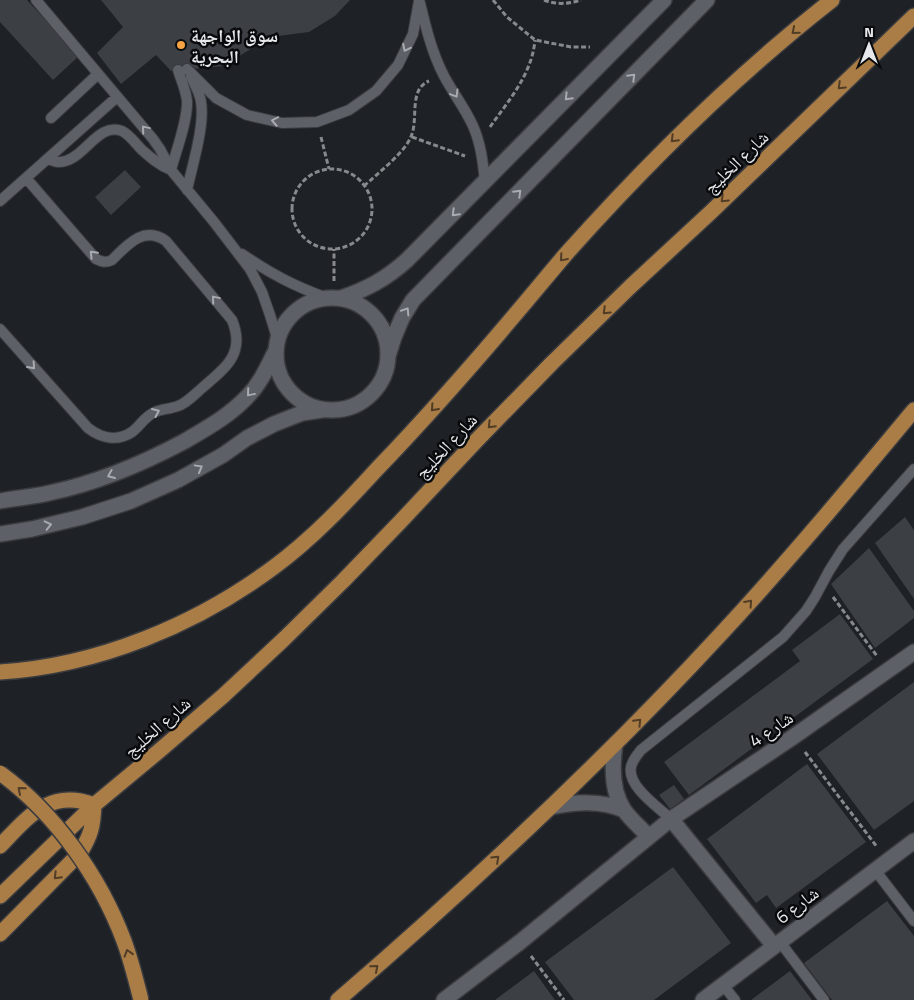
<svg xmlns="http://www.w3.org/2000/svg" width="914" height="1000" font-family="'Titillium Web','Noto Naskh Arabic',sans-serif">
<rect width="100%" height="100%" fill="#1e2125"/>
<path fill="#3c3f44" d="M0,0H27L79,56L53,80L0,22Z
M101,0H350L335,16L309,32L270,37L223,66L171,71L156,55L121,84L97,53L123,27Z
M125,170L141,187L111,215L95,197Z
M905,517L914,530V599L875,543Z
M869,548L914,611V618L875,648L831,584Z
M840,614L873,659L689,795L664,762L800,661L792,650Z
M914,682V801L874,830L817,754Z
M807,764L866,842L776,908L767,895L756,903L707,839Z
M674,785L684,799L670,809L659,795Z
M673,867L731,943L654,1000H574L545,962Z
M887,901L914,936V1000H832L804,963Z
M534,971L555,1000H495Z
M790,971L812,1000H751Z"/>
<g fill="none" stroke-linecap="round" stroke-linejoin="round">
<g stroke="#393b3f" stroke-width="12">
<path id="lane" d="M36,0L153,139L160,149L171,170L214,222L250,269L262,292L270,315L277,338
M420,3C426,28 432,53 444,76C453,93 465,108 473,126C481,144 483,163 485,182
M187,69L216,98L247,115L282,123L317,122L349,110L376,91L398,65L413,34L419,1
M51,118L98,74
M47,159C51,160 55,162 58,162C83,163 97,121 122,131C130,135 136,144 142,150C151,158 159,165 171,170
M171,170C176,151 188,120 187,101C186,90 181,80 178,70
M187,190C192,166 205,126 201,102C200,93 195,85 191,77
M0,201L117,97
M242,254C271,274 294,286 327,298
M0,329L88,428C101,438 117,442 132,432C140,426 145,416 155,412C162,409 170,409 178,406C187,403 195,394 202,388C225,368 246,354 232,320L166,241C144,225 127,245 112,260C106,263 102,262 96,259L26,178
M671,819C658,807 627,786 631,767C632,761 637,755 641,750L783,637L806,611L815,597L829,571L843,549L914,469
M875,870L914,921
M780,942L824,1000
M723,985L735,1000"/>
</g>
<g stroke="#393b3f" stroke-width="18">
<path id="street" d="M276 354a56 56 0 1 1 112 0a56 56 0 1 1-112 0Z
M341,298C367,289 386,279 407,260L664,0
M388,356L394,337L402,318L413,300L707,0
M0,501C16,498 33,497 49,493C97,483 142,464 185,441C207,428 229,416 247,397C260,384 267,368 275,352
M0,534L32,529L82,517L131,501L178,480L223,455L247,438L274,424L302,413L322,410
M615,745C612,766 611,791 624,810C631,820 641,828 649,837
M551,807C576,802 600,800 624,810
M671,819L774,946
M444,1000L520,942L671,819L793,737L914,652
M703,1000L914,841"/>
</g>
<g stroke="#393b3f" stroke-width="18">
<path id="primary" d="M0,672C97,666 196,625 274,567C312,539 345,504 377,469C424,420 469,369 513,317C531,296 548,275 566,254C648,162 735,76 832,0
M0,846C28,817 50,788 94,805
M0,896L94,805L159,751L223,696L284,639L343,581L400,522L476,441L552,363L631,286L712,211L914,16
M0,934L80,853C91,835 93,827 94,805
M338,1000C471,885 600,765 719,636C787,563 850,487 914,410"/>
</g>
<path stroke="#878a8d" stroke-width="3" stroke-dasharray="5 2.5" stroke-linecap="butt" d="M493,0L507,17L535,40L571,47H590
M544,0C556,5 569,4 581,0
M490,127C509,100 532,74 535,40
M321,137L329,169
M412,137L465,156
M292 209a40 40 0 1 1 80 0a40 40 0 1 1-80 0Z
M364,186C378,173 407,151 412,134C418,117 409,89 429,81
M334,281V249
M833,597L877,656
M805,752L877,847
M531,956L564,1000"/>
<use href="#lane" stroke="#5d6066" stroke-width="10"/>
<use href="#street" stroke="#5d6066" stroke-width="15"/>
<use href="#primary" stroke="#aa7c46" stroke-width="15"/>
<g stroke="#393b3f" stroke-width="18" stroke-linecap="butt">
<path id="primary-bridge" d="M0,773C55,813 100,877 124,941C131,960 136,980 141,1000"/>
</g>
<use href="#primary-bridge" stroke="#aa7c46" stroke-width="15"/>
</g>
<defs><path id="oneway-chevron" d="M-2-3.5L2.5 0L-2 3.5" fill="none" stroke-width="1.6" stroke-linecap="round" stroke-linejoin="round" transform="scale(1.25)"/></defs>
<g stroke="#513d26">
<use href="#oneway-chevron" transform="translate(795 31) rotate(140)"/>
<use href="#oneway-chevron" transform="translate(841 86) rotate(136)"/>
<use href="#oneway-chevron" transform="translate(674 139) rotate(135)"/>
<use href="#oneway-chevron" transform="translate(724 199) rotate(136)"/>
<use href="#oneway-chevron" transform="translate(563 258) rotate(131)"/>
<use href="#oneway-chevron" transform="translate(606 311) rotate(136)"/>
<use href="#oneway-chevron" transform="translate(434 408) rotate(132)"/>
<use href="#oneway-chevron" transform="translate(491 425) rotate(134)"/>
<use href="#oneway-chevron" transform="translate(749 603) rotate(-48)"/>
<use href="#oneway-chevron" transform="translate(638 722) rotate(-46)"/>
<use href="#oneway-chevron" transform="translate(21 790) rotate(-139)"/>
<use href="#oneway-chevron" transform="translate(496 859) rotate(-43)"/>
<use href="#oneway-chevron" transform="translate(57 876) rotate(135)"/>
<use href="#oneway-chevron" transform="translate(128 953) rotate(-107)"/>
<use href="#oneway-chevron" transform="translate(375 968) rotate(-41)"/>
</g>
<g stroke="#a8abaf">
<use href="#oneway-chevron" transform="translate(406 48) rotate(116)"/>
<use href="#oneway-chevron" transform="translate(632 77) rotate(-45)"/>
<use href="#oneway-chevron" transform="translate(455 94) rotate(59)"/>
<use href="#oneway-chevron" transform="translate(568 97) rotate(134)"/>
<use href="#oneway-chevron" transform="translate(275 121) rotate(-169)"/>
<use href="#oneway-chevron" transform="translate(145 129) rotate(-130)"/>
<use href="#oneway-chevron" transform="translate(518 193) rotate(-45)"/>
<use href="#oneway-chevron" transform="translate(455 213) rotate(135)"/>
<use href="#oneway-chevron" transform="translate(93 254) rotate(-134)"/>
<use href="#oneway-chevron" transform="translate(215 299) rotate(-130)"/>
<use href="#oneway-chevron" transform="translate(406 311) rotate(-58)"/>
<use href="#oneway-chevron" transform="translate(32 366) rotate(48)"/>
<use href="#oneway-chevron" transform="translate(250 393) rotate(130)"/>
<use href="#oneway-chevron" transform="translate(156 412) rotate(-24)"/>
<use href="#oneway-chevron" transform="translate(199 468) rotate(-29)"/>
<use href="#oneway-chevron" transform="translate(111 475) rotate(157)"/>
<use href="#oneway-chevron" transform="translate(48 525) rotate(-13)"/>
</g>
<circle fill="#f5a345" stroke="#090a0c" stroke-width="2" cx="181" cy="45" r="5"/>
<g text-anchor="middle" dominant-baseline="central" stroke-width="5" stroke-linejoin="round" paint-order="stroke">
<g font-size="18" font-weight="bold" fill="#e6e8eb" stroke="#090a0c" text-anchor="start">
<text x="191" y="35">سوق الواجهة<tspan x="191" dy="21">البحرية</tspan></text>
</g>
<g font-size="18" fill="#e6e8eb" stroke="#090a0c">
<text transform="translate(736 162) rotate(-44)">شارع الخليج</text>
<text transform="translate(446 446) rotate(-47)">شارع الخليج</text>
<text transform="translate(157 727) rotate(-41)">شارع الخليج</text>
<text transform="translate(771 729) rotate(-34)">شارع 4</text>
<text transform="translate(797 905) rotate(-37)">شارع 6</text>
</g>
</g>
<g transform="translate(869 45)" stroke="#090a0c" stroke-width="4" paint-order="stroke">
<path d="M0-4L9 19L0 12L-9 19Z" fill="#e6e8eb"/>
<text y="-8" font-size="14" font-weight="bold" text-anchor="middle" fill="#e6e8eb">N</text>
</g>
</svg>
